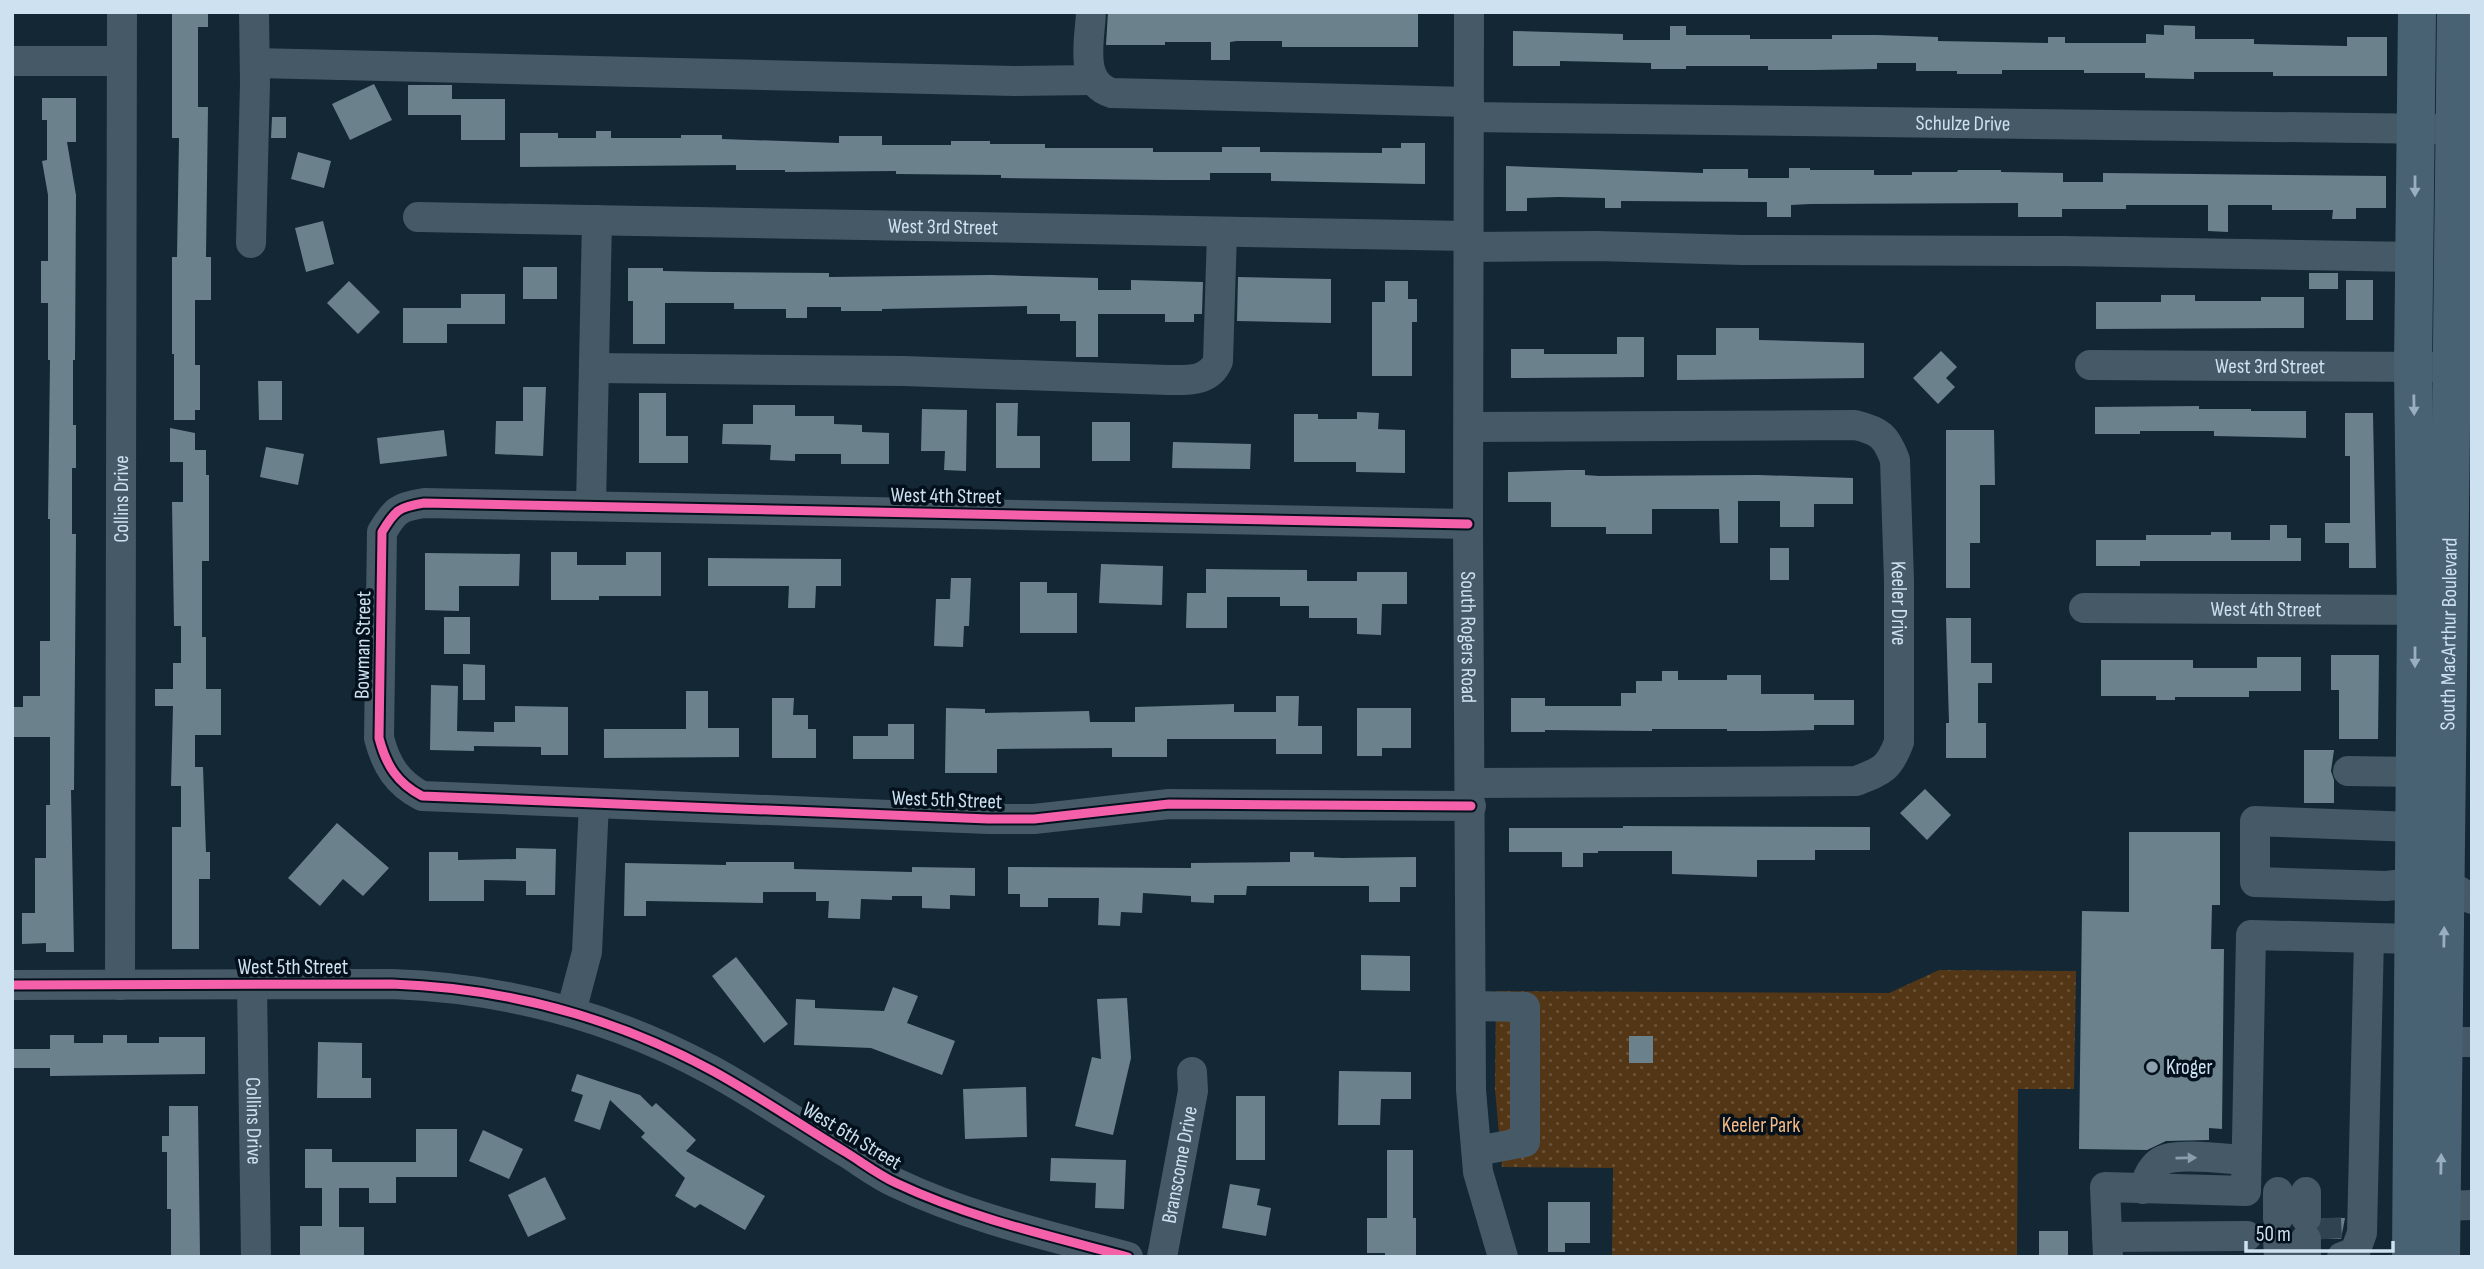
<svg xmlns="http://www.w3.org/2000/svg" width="2484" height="1269" font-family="'Sofia Sans Condensed',sans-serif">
<defs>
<pattern id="park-dots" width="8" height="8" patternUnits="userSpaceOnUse" patternTransform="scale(1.75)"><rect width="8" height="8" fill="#533615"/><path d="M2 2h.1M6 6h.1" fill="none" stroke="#6b5338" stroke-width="1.8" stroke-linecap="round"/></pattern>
</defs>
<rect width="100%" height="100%" fill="#132734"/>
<path fill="url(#park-dots)" d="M1939,970L2076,971L2074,1089H2018L2017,1257H1612L1613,1168L1502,1167L1495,1089L1496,991L1889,993Z"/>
<path fill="#6b828d" d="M172,12H208V27H198V107H208L206,257H211V300H195V365H200V410H195V420H174V354H172V257H177L179,138H172Z
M1108,12H1418V47H1282V41H1237L1230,42V60H1211V42H1165V45H1106Z
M2164,25L2195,26V39H2254V44L2347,46V37H2387V76H2273V72H2194V79L2145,78V73H2084V70H2002V74H1957V71H1916V63H1877V69L1813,70H1768V66H1686V69H1651V63L1560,61V66H1513V31L1623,34V40H1670V26H1686V35H1750V39H1832V35H1877L1938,37V41L2048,43V37H2065V43H2146V34L2164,35Z
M374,84L392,120L350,140L332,104Z
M408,85H452V99H505V140H461V115H408Z
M42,98H76V142H67L76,195L75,360H73V425H76V468H72V534H76L74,790H71L74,952H46V943L22,944V913H35V858H46V805H50V737H12V707H23V696H40V641H50V519H48L50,360H48V303H41V261H48V195L42,161L47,160V120H42Z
M272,117H286V138H271Z
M596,131H611V138H681V135H722V139L839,143V136H882V145H951V141H990V144H1045V148H1153V152H1222V147H1260V152L1382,153V148H1401V143H1425V184L1271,181V173H1210V180H1165L1001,178V175L896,174V171L785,172V170H736V165L520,167V133H558V138H596Z
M298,152L331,161L324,188L291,179Z
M1506,166L1703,173V169H1748V178H1789V168H1810V170H1874V175H1912V172H1957L1958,170H2001V172L2063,173V182H2103V173L2386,176V208H2356V219H2332L2333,210H2272V205H2228V232L2208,231V205H2126V209H2062V217H2018V203L1810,204L1791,205V217H1767V202L1621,201V208H1605V198L1559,197L1527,198V211H1506Z
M323,221L334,264L306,272L295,228Z
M523,267H557V299H523Z
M628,268H663V271L714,272L829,273V277L991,275L1098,278V290H1131V280L1203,282L1202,314H1194V322H1165V314H1098V357H1076V321H1060V314H1027V306L882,309V311H841V307H807V318H786V309H734V303H665V344H633V301H628Z
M2309,273H2338V289H2309Z
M1238,277L1331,279V323L1237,321Z
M2346,280H2373V320H2346Z
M349,281L380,312L358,334L327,303Z
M1385,281H1408V299H1417V322H1412V376H1372V302H1385Z
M461,294H505V324H447V343H403V308H461Z
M2161,295H2195V301H2261V297H2304V328L2096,329V302H2161Z
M1716,328H1759V340L1864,343V378L1677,380V355H1716Z
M1617,337H1644V377L1511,378V349H1544V354H1617Z
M1941,351L1957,367L1946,378L1955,387L1938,404L1913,378Z
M258,381H282V420H259Z
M523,387H546L543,456L495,454L496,421H523Z
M639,393H666V436H688V463H639Z
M996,403H1018L1017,436H1040V468H996Z
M753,405H795V416H834V424L862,425V432L889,433V464H841V454H795V461L770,460L771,445L722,444L723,424H753Z
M2199,406V409H2251V411H2306V438L2214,436V431H2140V434H2095V407Z
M922,409L967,410L966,471L944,470L945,451H921Z
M1357,412L1379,413L1378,429L1405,430V473L1356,472V462H1294V414H1318V419H1357Z
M2345,413H2373L2376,568H2349V543H2325V523H2350V456H2345Z
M1092,422H1130V461H1092Z
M170,428L195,433V450H206V475H209V561H202V637H206V689H221V735H195V767H203L206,852H210V879H199V949H172V827H181V786H171L173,706H155V689H173V663H181V626H174L172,502H183V462H170Z
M444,430L447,456L380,464L377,438Z
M1946,430H1994L1995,485H1980V543H1970V588H1946Z
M1173,442L1251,444L1250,469L1172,468Z
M266,447L304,454L298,485L260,477Z
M1568,470H1585V475L1599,476L1759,475L1853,478V504H1814V527H1780V501H1738V543H1720L1719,509H1652V534H1606V527H1551V502H1508V472Z
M2270,525H2287V538H2301V561H2140V566H2096V540H2146V535H2211V532H2231V540H2270Z
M1770,548H1789V580H1770Z
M551,552H577V565H626V552H661V596H599V600H551Z
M425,553L520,554L519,586H459V611L425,610Z
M708,558L841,559V586H816L815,608H788L789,586H708Z
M1101,564L1163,566L1162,605L1099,603Z
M1206,569L1307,570V581H1357V572H1407V604H1382L1381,635L1357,634V618H1309V606H1280V597H1227V628H1186L1187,593H1206Z
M951,578H971L969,626H964L963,647L934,646L936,599H950Z
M1020,582H1047V593H1077V633H1020Z
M444,617H470V654H444Z
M1946,618H1971V663H1992V683H1978V723H1986V758H1946V723H1949Z
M2331,655H2379L2378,739H2339V690H2331Z
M2257,657H2301V691H2249V697H2175V700H2156V696H2101V660H2193V668H2257Z
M463,664L485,665V700H463Z
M1662,671H1678V680H1727V675H1761V694H1814V700H1854V725H1814V730L1761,731H1727V729H1652V731L1545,730V732H1511V698H1545V706H1621V693H1636V681H1662Z
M431,685L458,686L457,731L494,732V722H515V706L568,707V755H541V747L474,746V751L430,750Z
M686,691H708V728H739V757L604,758V729H686Z
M1276,696H1299L1298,726H1322V754H1276V739H1167V757H1112V748L997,749V773H945L946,708L985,709V713L1089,711L1090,722H1135V707L1234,704V712H1276Z
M772,698H794L793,715H808V729H816V758H772Z
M1357,708H1411V748H1382V756H1357Z
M888,724H914V759H853V736H888Z
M2304,750H2334L2331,771L2334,780V803H2304Z
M1925,789L1951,815L1927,840L1900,813Z
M337,823L389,868L363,896L343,879L320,906L288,878Z
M1623,826L1870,827V850H1815V860H1757V877L1672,874V851H1598V853H1583V867H1562V852H1509V828H1623Z
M2129,832H2220V905H2212L2211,949H2224L2222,1129L2209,1128V1140L2166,1141L2147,1150L2079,1149L2082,911L2129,912Z
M516,848L556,849L555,895H526V881L484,880V901H429V852H458V860L516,859Z
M1290,852H1314V857L1343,858L1416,857V887H1400V902H1369V886H1247L1246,895H1214V903L1191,902V896L1143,893L1142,913L1121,912L1120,926L1098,925L1099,898H1048V907H1020V894H1008V867L1191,868V863L1290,862Z
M726,862H794V869L912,872V867L975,868V896L950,895V909L922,908V896H892V900L861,899L860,919L828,918L829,901H816V892H763V903L646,901V916H624L625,863L726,865Z
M1361,955L1410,956V991L1361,990Z
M736,957L788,1024L764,1043L712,976Z
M893,987L918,996L907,1023L955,1041L942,1075L871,1048L794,1045L796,999L815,1000V1008L884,1011Z
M1127,998L1131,1058L1113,1135L1075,1126L1092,1057L1101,1059L1097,999Z
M50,1035H74V1043H103V1035H127V1043H159V1037H205V1074L50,1076V1068H12V1049H50Z
M1629,1036H1653V1063H1629Z
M318,1042L362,1043V1078H371V1098H317Z
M1339,1071L1411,1072V1099H1381L1380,1125H1338Z
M577,1074L640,1095L652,1107L656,1103L696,1140L686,1151L765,1196L745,1230L700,1204L695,1208L675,1196L685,1178L641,1137L645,1133L610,1100L600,1130L574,1121L583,1095L571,1091Z
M1026,1087L1027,1137L965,1139L963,1089Z
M1236,1096H1265V1160H1236Z
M169,1106H198L200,1257H171V1209H167V1152H162V1136H169Z
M416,1129H457V1177H396V1203H369V1188H339V1227H364V1255H300V1226H322V1188H305V1149H332V1162H416Z
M483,1130L523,1149L509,1179L469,1161Z
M1387,1150H1413V1218H1416V1257H1385V1253H1367V1218H1387Z
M1051,1158L1126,1160L1124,1209L1095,1208L1096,1183L1050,1181Z
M545,1177L566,1219L528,1237L508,1195Z
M1230,1184L1260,1189L1257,1205L1271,1208L1266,1236L1222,1228Z
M1548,1202H1590V1243H1565V1252H1548Z
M2323,1218H2345L2341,1239H2323L2320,1228Z
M2039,1231H2068V1257H2039Z"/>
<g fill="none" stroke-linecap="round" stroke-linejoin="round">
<path stroke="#2f4350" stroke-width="30" stroke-dasharray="30 15" stroke-linecap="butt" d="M2326,1218L2327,1239"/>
<g stroke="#455966" stroke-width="30">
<path d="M1091,12C1090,40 1078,83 1112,93L1469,102"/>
<path id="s1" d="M1469,12L1468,524L1471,1090L1478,1172L1503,1257"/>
<path d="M12,61H121"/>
<path d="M255,63L1014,81L1093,80"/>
<path id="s2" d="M1469,117L2438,129"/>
<path id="s3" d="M418,217L1469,236"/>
<path d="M251,243L255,83L254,12"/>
<path d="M1469,247L1597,246L1742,250L2064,251L2414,257"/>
<path id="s4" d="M2090,365L2434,367"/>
<path d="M594,368L903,371L1168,380C1188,380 1209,382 1218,361L1222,232"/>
<path id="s5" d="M1469,427L1855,425C1880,431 1886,436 1895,460L1899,580V742C1889,769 1882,771 1856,781L1470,783"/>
<path d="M591,506L597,220"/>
<path d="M1468,524L424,503C399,507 395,510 382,532L379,738C386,765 397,783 422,796L988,819H1034L1169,804L1471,806"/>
<path id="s6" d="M2084,608L2438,610"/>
<path d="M2348,771L2415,772"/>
<path d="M2414,883L2386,886L2255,882V821L2414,827"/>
<path d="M2445,883L2472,899"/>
<path d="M12,985L392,984C505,988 611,1016 711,1070C757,1095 802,1126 847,1153C863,1163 879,1175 896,1183C970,1218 1050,1236 1128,1257"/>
<path id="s7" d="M120,985L122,12"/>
<path id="s8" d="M252,985L256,1257"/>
<path d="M1471,1006L1525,1007V1142L1477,1151"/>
<path d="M571,1012L587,952L594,803"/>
<path d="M2443,1042H2472"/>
<path d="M2143,1189C2148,1178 2151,1167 2161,1161C2177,1152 2226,1159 2245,1160"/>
<path d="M2278,1192V1218"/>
<path d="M2306,1192V1218"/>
<path d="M2440,1206L2472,1205"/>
<path d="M2107,1237L2247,1236"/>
<path d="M2278,1239L2279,1257"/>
<path d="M2306,1239V1257"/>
<path id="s9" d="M1162,1257L1193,1091L1192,1072"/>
<path d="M2108,1257L2105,1187L2246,1191L2251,935L2414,939"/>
<path d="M2342,1257L2355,1252L2362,1233L2369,938"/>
</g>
<g stroke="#496273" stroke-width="38">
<path d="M2411,1257L2416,610L2413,367L2417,12"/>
<path id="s10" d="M2441,1257L2456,12"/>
</g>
<g stroke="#04111c" stroke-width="13">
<path id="cycleway" d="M1468,524L424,503C399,507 395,510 382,532L379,738C386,765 397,783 422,796L988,819H1034L1169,804L1471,806
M12,985L392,984C505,988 611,1016 711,1070C757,1095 802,1126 847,1153C863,1163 879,1175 896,1183C970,1218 1050,1236 1128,1257"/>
</g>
<use href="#cycleway" stroke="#f560ab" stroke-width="9"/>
</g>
<defs><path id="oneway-solid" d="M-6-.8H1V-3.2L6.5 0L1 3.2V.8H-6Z" transform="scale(1.75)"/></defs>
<g fill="#99aebf">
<use href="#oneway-solid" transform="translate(2415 186) rotate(90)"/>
<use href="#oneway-solid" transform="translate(2414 405) rotate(89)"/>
<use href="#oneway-solid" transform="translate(2415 657) rotate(90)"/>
<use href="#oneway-solid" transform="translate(2444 937) rotate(-89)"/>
<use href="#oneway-solid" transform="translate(2441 1164) rotate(-89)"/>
</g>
<use fill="#8a9dac" href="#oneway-solid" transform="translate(2186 1158) rotate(-1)"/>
<circle fill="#8da0af" stroke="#04111c" stroke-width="2.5" cx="2152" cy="1067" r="7"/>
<g text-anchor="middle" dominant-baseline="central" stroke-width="7" stroke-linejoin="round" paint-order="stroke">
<g font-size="21" fill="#cee1f1" stroke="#04111c">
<text stroke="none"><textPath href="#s2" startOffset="494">Schulze Drive</textPath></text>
<text stroke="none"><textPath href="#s3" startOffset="525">West 3rd Street</textPath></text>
<text stroke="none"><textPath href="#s4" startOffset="180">West 3rd Street</textPath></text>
<text transform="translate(946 496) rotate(1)">West 4th Street</text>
<text stroke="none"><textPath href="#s7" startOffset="486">Collins Drive</textPath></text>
<text stroke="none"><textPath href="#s5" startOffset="586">Keeler Drive</textPath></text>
<text stroke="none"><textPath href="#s6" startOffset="182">West 4th Street</textPath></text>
<text stroke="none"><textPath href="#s10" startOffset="623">South MacArthur Boulevard</textPath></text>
<text stroke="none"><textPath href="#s1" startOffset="625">South Rogers Road</textPath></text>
<text transform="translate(363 645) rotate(-89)">Bowman Street</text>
<text transform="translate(947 800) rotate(2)">West 5th Street</text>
<text x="293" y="967">West 5th Street</text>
<text stroke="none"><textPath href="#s8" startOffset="136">Collins Drive</textPath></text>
<text transform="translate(852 1136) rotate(31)">West 6th Street</text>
<text stroke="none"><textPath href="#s9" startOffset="94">Branscome Drive</textPath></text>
</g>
<g font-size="21" fill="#cee1f1" stroke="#04111c" text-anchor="start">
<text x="2166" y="1067">Kroger</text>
</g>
<g font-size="21" fill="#f5ba83" stroke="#04111c">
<text x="1761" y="1125">Keeler Park</text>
</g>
</g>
<rect width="2484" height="1269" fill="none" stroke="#cee1f1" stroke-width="28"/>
<path d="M2246 1241v10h147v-10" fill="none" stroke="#cee1f1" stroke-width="3.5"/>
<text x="2256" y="1241" font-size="21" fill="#cee1f1" stroke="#04111c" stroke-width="5" paint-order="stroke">50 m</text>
</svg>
